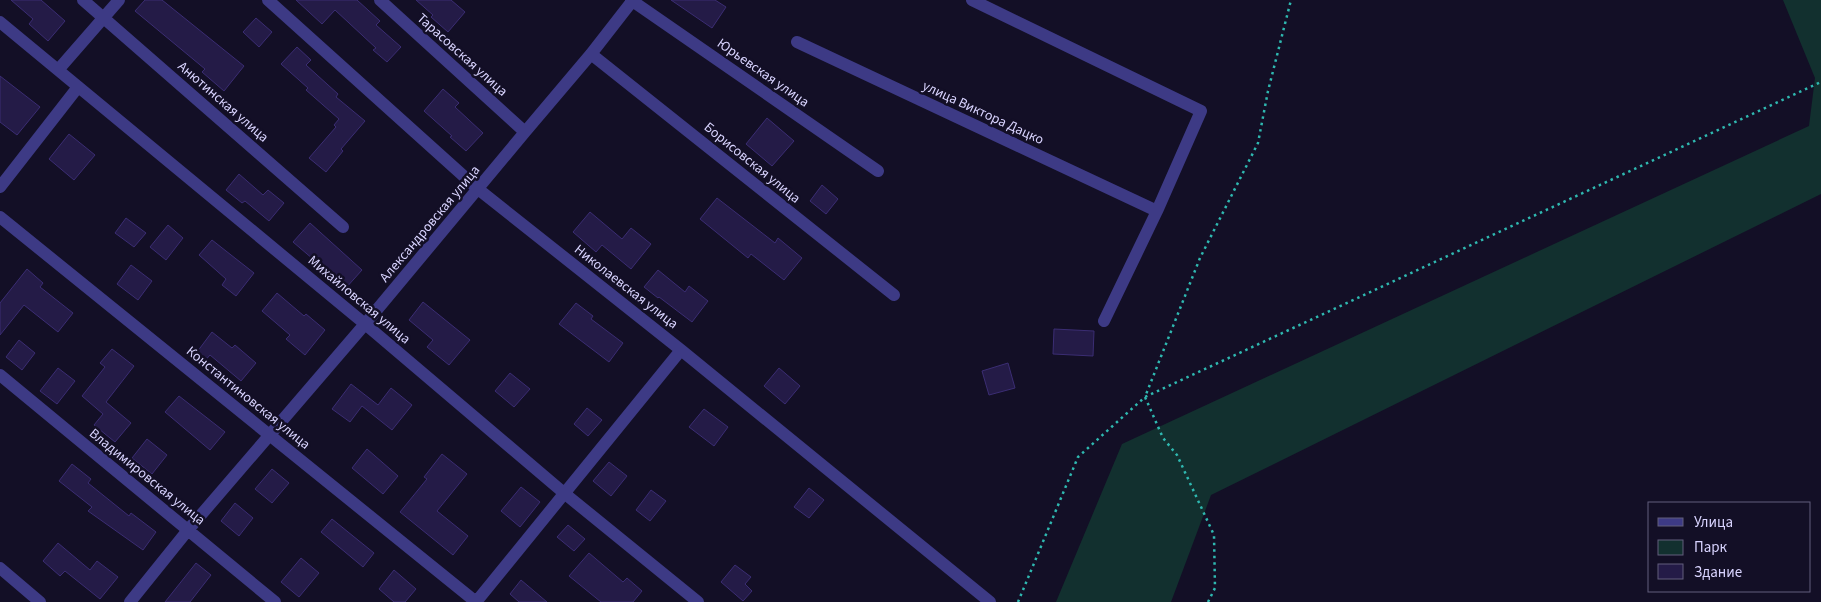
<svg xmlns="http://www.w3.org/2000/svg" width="1821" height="602" font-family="'Source Sans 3',sans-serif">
<rect width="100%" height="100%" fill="#130f26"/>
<path fill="#12302f" d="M1783,0H1821V194L1211,495L1171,602H1056L1122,444L1809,126L1815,78Z"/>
<path fill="#241b47" stroke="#3b2d73" d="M11,0H41L65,21L48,41L29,24L33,19Z
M145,0H162L244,66L224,91L202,72L205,69L135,11Z
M296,0H357L380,21L376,25L401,47L387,62L373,50L376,48L335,10L322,24Z
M416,0H451L465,12L448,32L431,17L433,15Z
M671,0H715L726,7L712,28Z
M256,18L272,32L259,47L243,32Z
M297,47L311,60L306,65L338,94L336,97L365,121L341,149L343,151L326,172L309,158L336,127L334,125L339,119L306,90L308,88L281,64Z
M0,76L40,107L17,135L0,122Z
M443,89L459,103L455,107L483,133L466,151L450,137L452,136L424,111Z
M767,118L794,141L772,166L746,144Z
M69,134L95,155L74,180L49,159Z
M239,174L263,195L268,190L284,203L269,221L245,201L242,203L226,190Z
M822,185L838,199L826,214L810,201Z
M717,198L775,243L778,238L802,258L784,280L751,254L748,258L700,219Z
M590,212L622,239L631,228L651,244L631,269L602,245L596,252L573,232Z
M126,218L146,233L134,247L115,233Z
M310,223L362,270L345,289L326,273L327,271L293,242Z
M168,225L183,238L166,260L150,247Z
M212,240L254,273L236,296L222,285L226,279L199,255Z
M131,265L152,281L138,300L117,284Z
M27,269L43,283L40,287L73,313L58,332L24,305L0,335V303Z
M658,270L685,292L689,286L708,301L692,322L659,297L658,298L644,287Z
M277,293L304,316L306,314L325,330L305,355L286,339L290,335L262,311Z
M423,302L470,340L449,365L427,347L433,340L409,320Z
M576,303L593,316L591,319L623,343L609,362L559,324Z
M1054,329L1094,331L1093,356L1053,354Z
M212,332L232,348L235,345L256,363L241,381L210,355L203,363L194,356Z
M19,340L35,353L22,370L6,357Z
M112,349L134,366L106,402L131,423L115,442L94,425L103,414L82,396L105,367L100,363Z
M1008,363L1015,388L989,395L982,371Z
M58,368L75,381L57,404L40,391Z
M779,368L800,386L785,404L764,386Z
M510,373L530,389L514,407L495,391Z
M351,384L378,405L391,388L412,405L392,430L362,406L350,422L332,409Z
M179,396L225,432L210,450L165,412Z
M587,408L602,420L588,436L574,424Z
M704,409L728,427L714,446L689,427Z
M147,439L167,455L152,474L132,458Z
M367,449L398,476L383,494L352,468Z
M442,454L467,474L437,511L468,536L453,555L400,512L427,479L424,477Z
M609,462L627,476L611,496L593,481Z
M72,464L91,479L88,483L129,516L131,513L156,532L143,550L88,511L92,507L59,481Z
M272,469L289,483L272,503L255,489Z
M521,487L540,502L520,527L501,511Z
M809,488L824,500L809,518L794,507Z
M651,490L666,501L650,521L636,510Z
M235,503L253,518L239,536L221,521Z
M332,519L374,553L363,567L321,532Z
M568,525L585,539L574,551L557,537Z
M58,543L90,570L97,561L118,577L100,599L65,571L60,576L43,561Z
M589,553L623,582L627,578L642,591L633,602H601L569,576Z
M301,558L319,573L299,597L281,582Z
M196,563L211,575L190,602H165Z
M735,565L751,577L745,584L752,591L743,601L721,582Z
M394,570L416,589L405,602H394L379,589Z
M521,580L547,602H519L510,594Z"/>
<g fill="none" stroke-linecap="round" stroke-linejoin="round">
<path stroke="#2fb8b0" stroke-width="2.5" stroke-dasharray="2.5 4" stroke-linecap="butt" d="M1018,602L1078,457L1145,397L1821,82
M1208,602L1215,588L1214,535L1177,455L1163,438L1145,397L1200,258L1258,143L1268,91L1291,0"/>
<path stroke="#3d3a85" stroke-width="12" d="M83,0L343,227
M268,0L478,189L681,350L990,602
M380,0L525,132
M631,0L878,171
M972,0L1201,111L1157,211L1104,321
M0,22L365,324L564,493L698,602
M797,42L1157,211
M591,54L894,295
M58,70L119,0
M0,187L78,87
M0,217L476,602
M0,375L275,602
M0,568L40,602
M130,602L188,530L365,324L525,132L591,54L633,0
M476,602L681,350"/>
</g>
<g text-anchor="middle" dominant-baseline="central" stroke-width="5" stroke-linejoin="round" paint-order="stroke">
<g font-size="14" fill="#d9d4ff" stroke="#130f26">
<text transform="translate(462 55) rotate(42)">Тарасовская улица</text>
<text transform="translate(763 73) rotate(35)">Юрьевская улица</text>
<text transform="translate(223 102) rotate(41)">Анютинская улица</text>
<text transform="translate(983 113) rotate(25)">улица Виктора Дацко</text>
<text transform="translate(752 163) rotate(39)">Борисовская улица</text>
<text transform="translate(430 224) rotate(-50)">Александровская улица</text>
<text transform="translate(626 287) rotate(38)">Николаевская улица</text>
<text transform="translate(359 300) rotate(40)">Михайловская улица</text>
<text transform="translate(248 398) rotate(39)">Константиновская улица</text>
<text transform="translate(147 477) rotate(39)">Владимировская улица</text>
</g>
</g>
<rect x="1648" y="502" width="162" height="90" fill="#130f26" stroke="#625e7d"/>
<rect x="1658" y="518" width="25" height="8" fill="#3d3a85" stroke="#625e7d"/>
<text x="1694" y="527" font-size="15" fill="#d9d4ff">Улица</text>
<rect x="1658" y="540" width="25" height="15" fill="#12302f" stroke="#625e7d"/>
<text x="1694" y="552" font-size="15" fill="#d9d4ff">Парк</text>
<rect x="1658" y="564" width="25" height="15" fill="#241b47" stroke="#625e7d"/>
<text x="1694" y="577" font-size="15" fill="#d9d4ff">Здание</text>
</svg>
